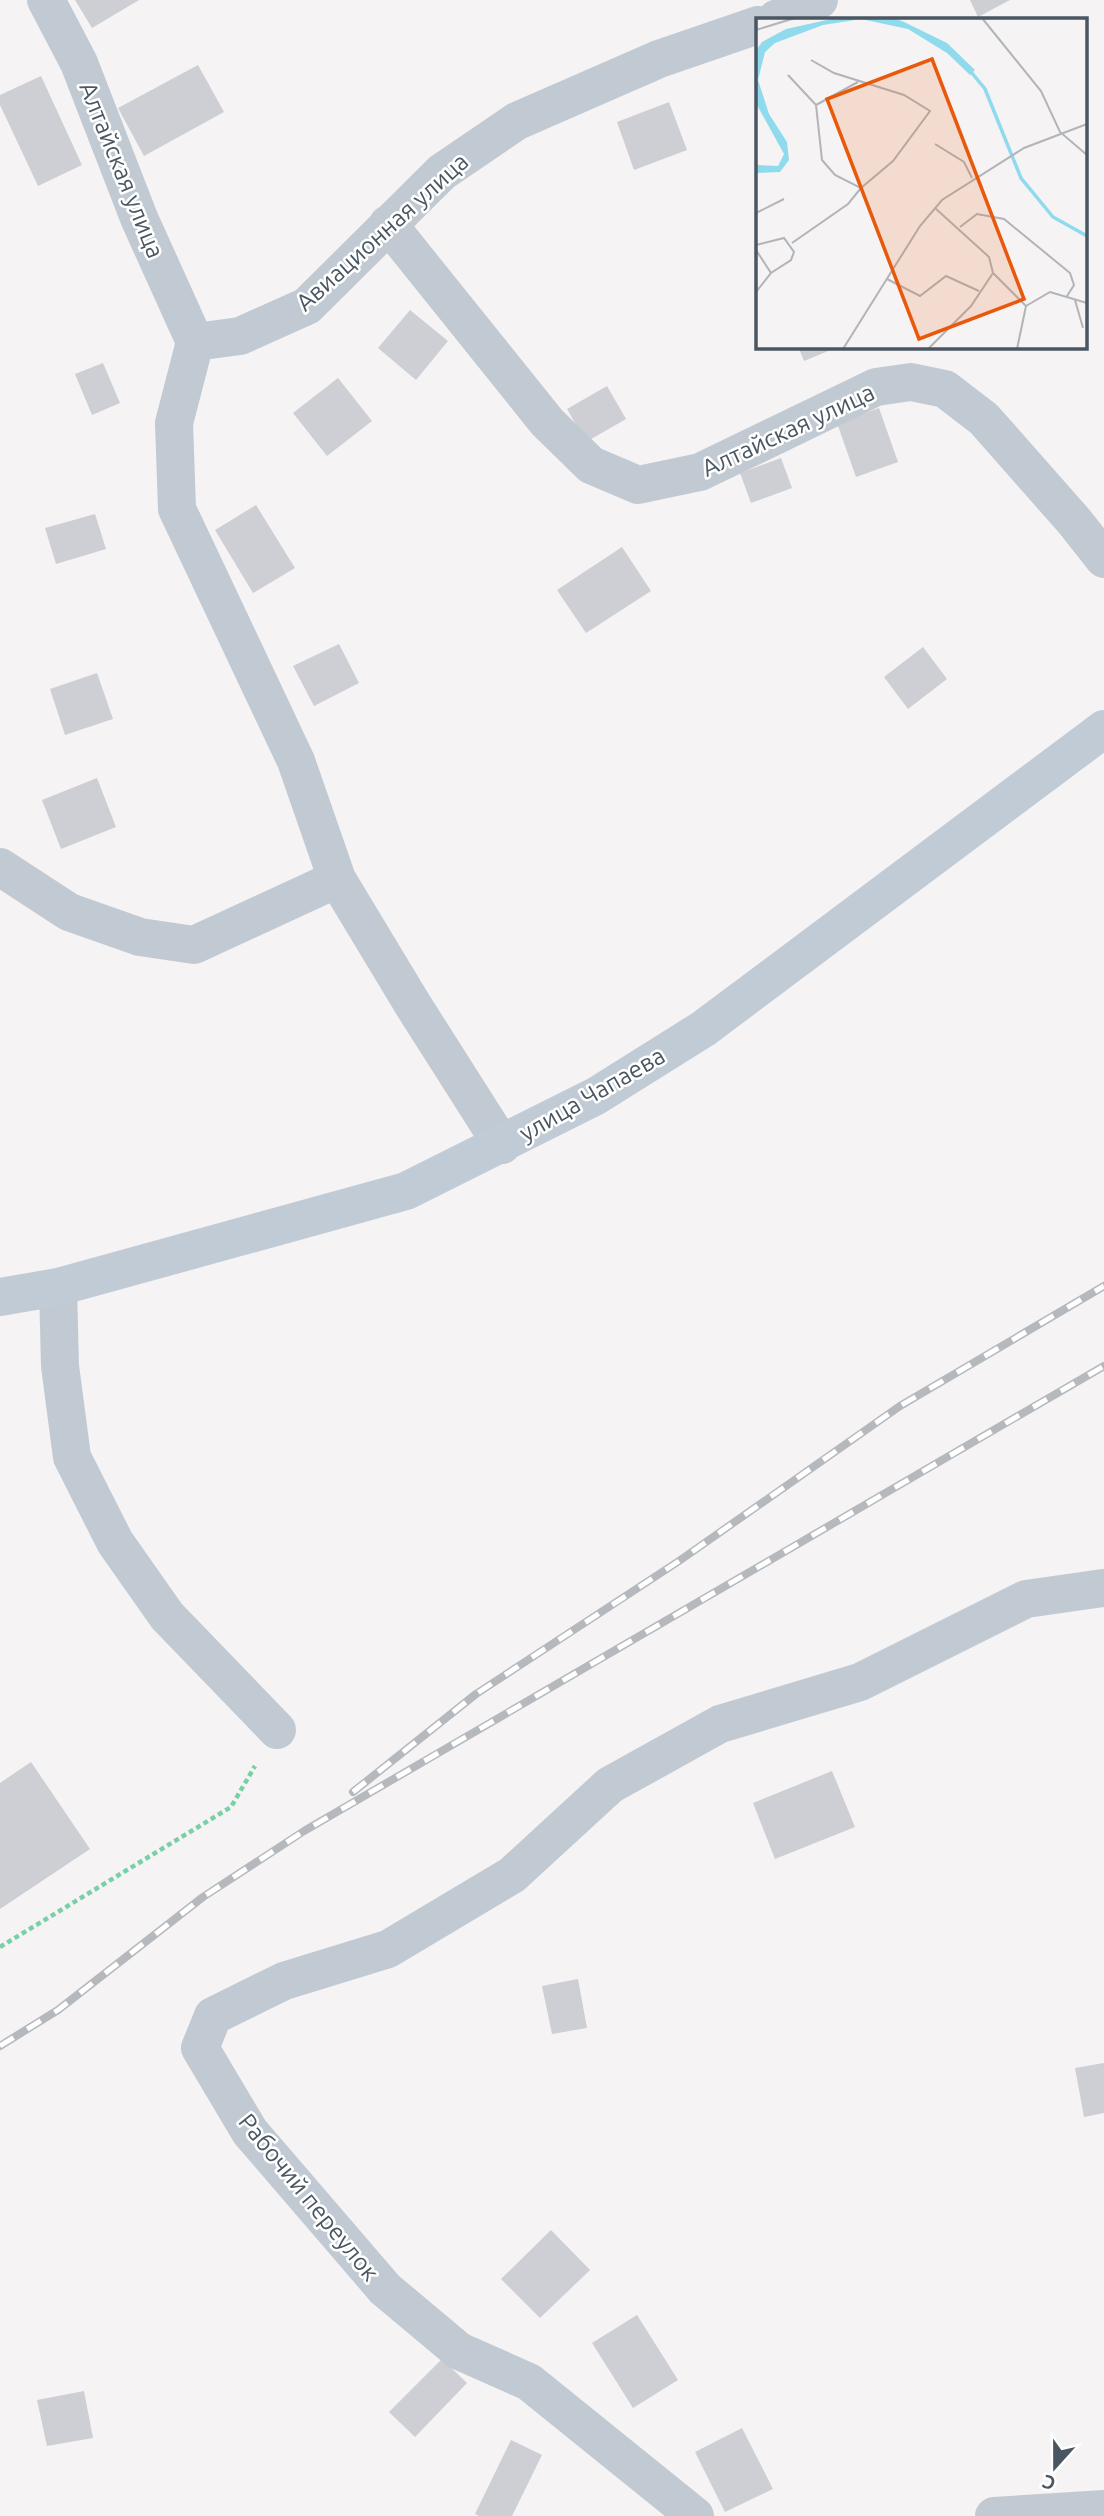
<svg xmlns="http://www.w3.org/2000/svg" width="1104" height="2516" font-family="Ubuntu,sans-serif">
<rect width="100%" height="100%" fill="#f5f3f3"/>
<path fill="#cdcfd5" d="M75,0H139L92,28Z
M970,0H1010L978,17Z
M198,65L224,112L144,156L118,108Z
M41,76L82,165L38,186L0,105V95Z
M669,102L687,150L634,170L617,122Z
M410,310L448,341L416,380L378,348Z
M798,346H838V347L804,361Z
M103,363L120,403L92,415L75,374Z
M338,378L372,421L327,456L293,413Z
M607,386L626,419L586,442L567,409Z
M879,408L898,462L856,477L837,423Z
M781,458L792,488L751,503L740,473Z
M256,505L295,568L253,593L215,530Z
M95,514L106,549L56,564L45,528Z
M622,547L651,591L586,633L557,590Z
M339,644L359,683L314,706L293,666Z
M923,647L947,679L908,709L884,677Z
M97,673L113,719L65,735L50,689Z
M97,778L116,827L61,849L42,800Z
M31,1762L90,1849L0,1909V1783Z
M832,1771L855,1827L775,1859L753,1803Z
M578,1979L587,2028L552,2034L542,1986Z
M1104,2063V2113L1084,2117L1075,2068Z
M551,2230L590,2270L540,2318L501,2279Z
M637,2315L678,2380L633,2408L592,2343Z
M442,2359L467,2383L415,2437L389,2412Z
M84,2391L93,2438L47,2446L37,2400Z
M742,2428L773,2489L725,2512L695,2452Z
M511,2440L542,2455L512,2516H479L475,2514Z"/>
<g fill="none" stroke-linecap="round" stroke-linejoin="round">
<path stroke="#7ad0a6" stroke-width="4.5" stroke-dasharray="5 3.5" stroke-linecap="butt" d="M0,1947L231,1807L255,1766"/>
<path stroke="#c1cad2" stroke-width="38" d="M46,0L79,63L139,218L195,342
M776,19L819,0
M388,224L547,422L591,465L638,485L700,472L876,387L911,382L945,389L984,419L1074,521L1104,559
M195,342L174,423L177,509L296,761L337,879L413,1005L502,1145
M195,342L240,336L307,306L442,172L517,121L659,59L758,25
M0,867L69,912L140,937L194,945L337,879
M58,1287L60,1366L72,1457L115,1542L167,1616L277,1730
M695,2516L529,2382L459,2351L385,2289L250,2132L200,2048L213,2016L284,1981L388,1949L512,1875L610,1785L720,1724L860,1682L1026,1599L1103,1588
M994,2516L1104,2509"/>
<path stroke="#c1cbd6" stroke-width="38" d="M0,1297L58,1287L406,1191L596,1096L703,1029L1104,729"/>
<g stroke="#b5b8bd" stroke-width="8">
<path id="rail" d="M353,1792L476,1694L679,1561L900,1406L1104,1286
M0,2046L58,2010L203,1897L304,1831L1104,1366"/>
</g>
<use href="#rail" stroke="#fff" stroke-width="5" stroke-dasharray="16" stroke-linecap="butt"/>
</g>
<g text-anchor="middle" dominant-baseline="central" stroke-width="5" stroke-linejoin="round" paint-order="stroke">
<g font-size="24" fill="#4a5661" stroke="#fff">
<text transform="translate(122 170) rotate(68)">Алтайская улица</text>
<text transform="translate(382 232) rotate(-42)">Авиационная улица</text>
<text transform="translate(788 430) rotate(-25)">Алтайская улица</text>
<text transform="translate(592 1094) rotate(-30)">улица Чапаева</text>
<text transform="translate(309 2197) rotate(51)">Рабочий переулок</text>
</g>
</g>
<g transform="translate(756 18)">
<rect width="331" height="331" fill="#f5f3f3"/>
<path d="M80,0H136L146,3L191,25L219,52L214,57L191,35L152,11L105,1L67,7L19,25L9,34L2,62L13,96L31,124L33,142L24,154L0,155V147L22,148L28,136L1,87V31L6,24L30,11Z" fill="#90daee"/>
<path fill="none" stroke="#90daee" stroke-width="3.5" d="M211,49L229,71L265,160L297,199L331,218"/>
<path fill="none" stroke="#b1b4b9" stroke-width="2" d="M226,0L285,73L304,114L331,137M0,12L39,0M55,42L78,55L148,77L174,93L137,143L105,170M32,57L60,87L66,142L79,157L105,170L92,186L36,225M60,87L102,64M179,126L208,144L216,160M179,190L233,239L237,255M0,195L28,181M204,209L221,196L248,201L314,255L318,267L311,278M0,227L28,220L38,234L35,242L15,255L0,274M0,232L15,255M237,255L270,288L261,331M131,261L164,278L190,258L223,273M319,282L327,310M270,288L294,274L331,285M87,331L164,208L186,182L268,130L331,106M172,331L215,288L237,255"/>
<path fill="#e8590c" fill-opacity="0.15" stroke="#e8590c" stroke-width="3.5" d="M176,41L268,281L163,321L71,81Z"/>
<rect width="331" height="331" fill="none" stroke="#4a5661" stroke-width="3.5"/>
</g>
<g transform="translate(1055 2467) rotate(201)" stroke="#ffffff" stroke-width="5" paint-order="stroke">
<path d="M0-5L12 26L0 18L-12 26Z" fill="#4a5661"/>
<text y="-10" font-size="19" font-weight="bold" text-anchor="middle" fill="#4a5661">С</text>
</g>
</svg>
